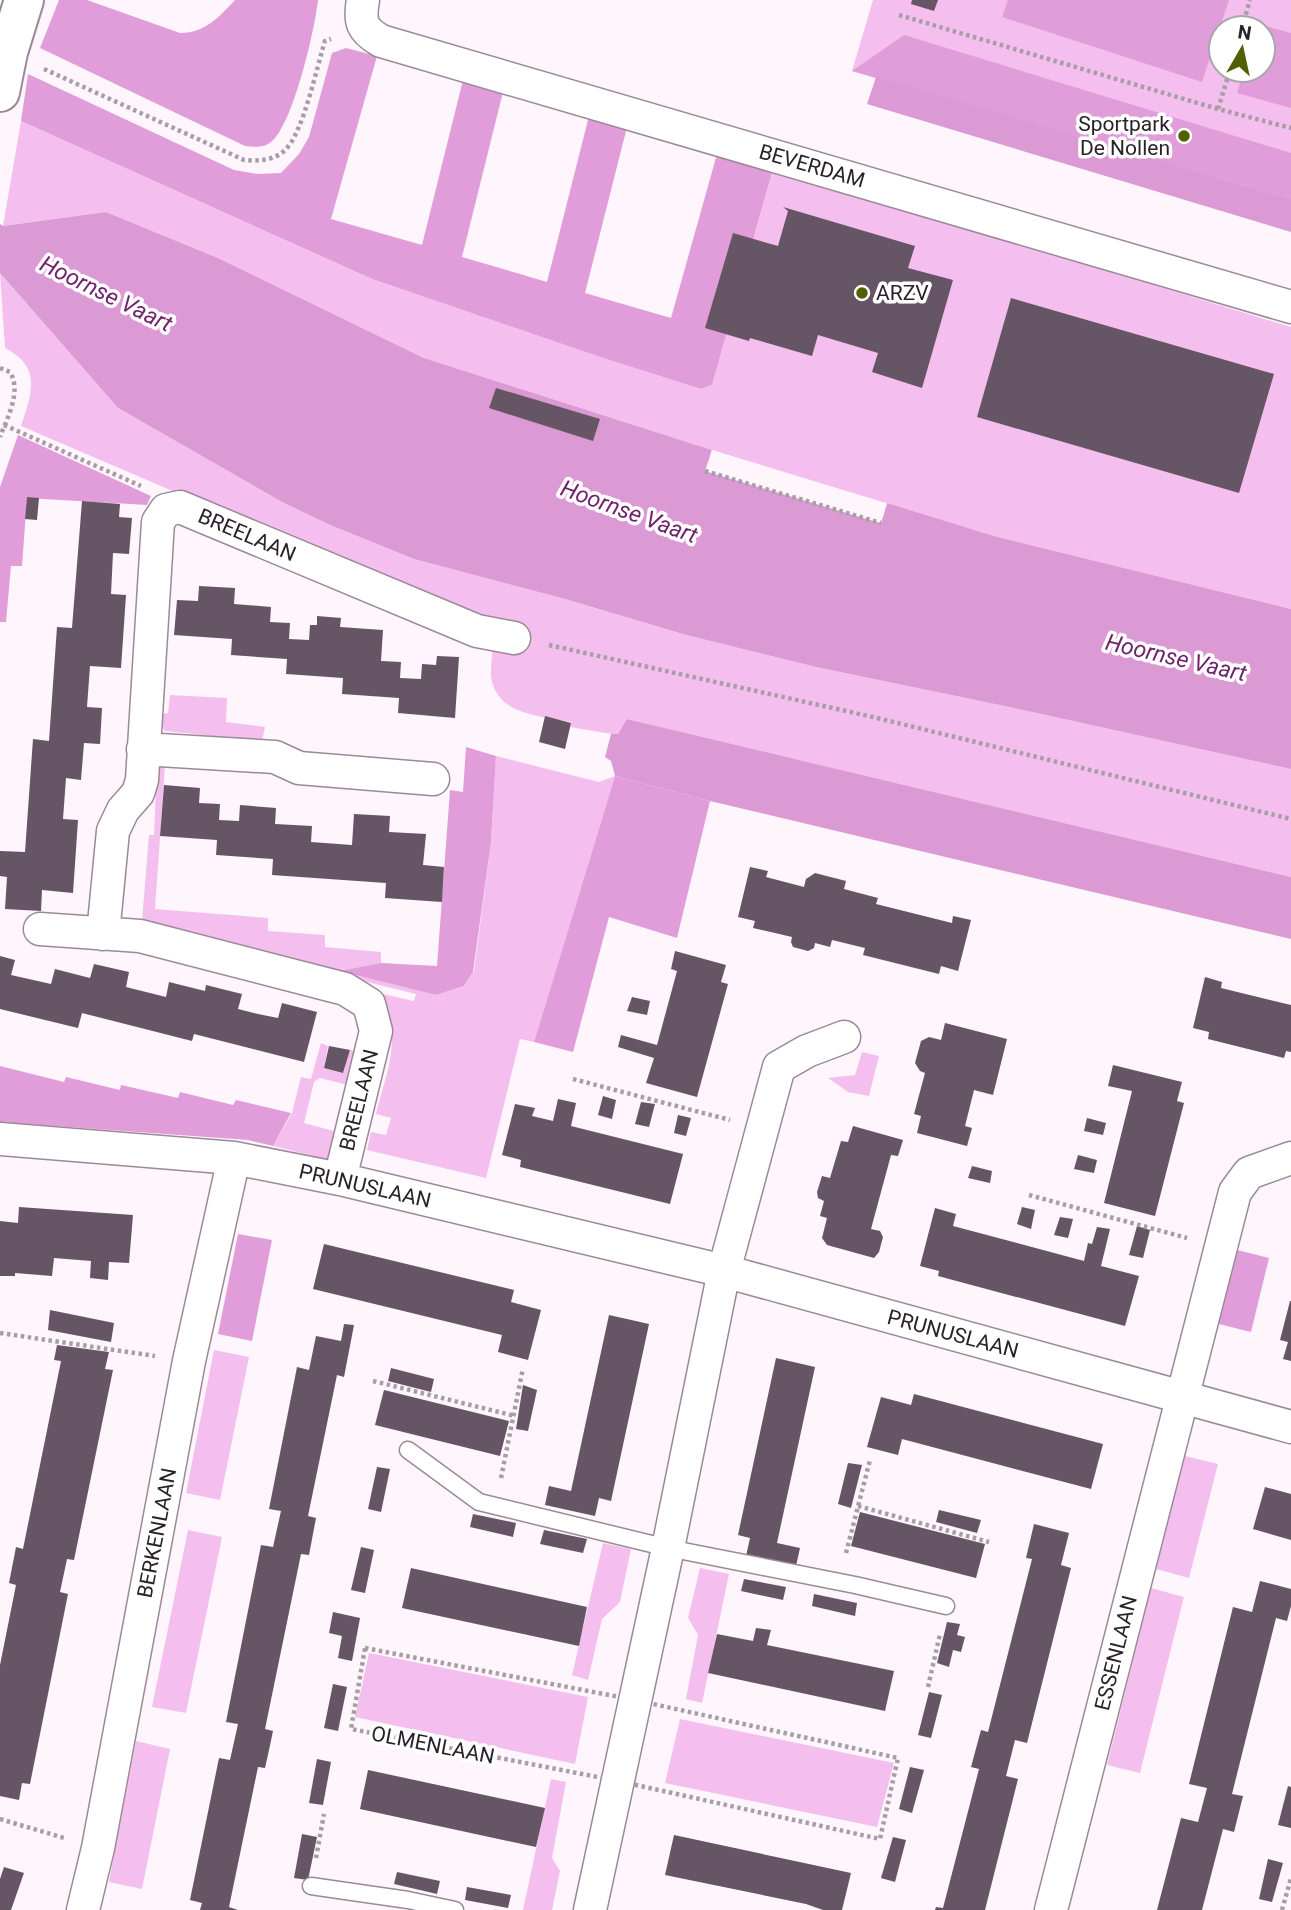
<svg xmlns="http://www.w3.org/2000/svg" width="1291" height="1910" font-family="Roboto,sans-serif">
<rect width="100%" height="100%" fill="#fef6fc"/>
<path fill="#f4bfee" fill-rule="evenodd" d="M873,0H1291V199L852,71ZM1221,28H1263V70H1221Z
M21,121L372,279L603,358L701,389L712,385L773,169L1291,327V609L994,536L712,450L424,358L218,258L106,212L3,226Z
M0,273L118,408L282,502L330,525L414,559L565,599L686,635L816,667L1009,707L1291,769V877L627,719L618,735L570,727L571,722C542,716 501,716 492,682C489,670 493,655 493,643L464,616L21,426C32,393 42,367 5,348Z
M170,695L227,698L226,722L265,727L262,741L165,731L160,724V714L168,713Z
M496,756L599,782L615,776L534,1042L520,1039L486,1178L367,1150L371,1132L386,1135L391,1118L376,1114C387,1068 406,1034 374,992L414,1001L416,994L363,981L340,971L142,921L149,835H154L157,766H165L155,909L268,918V931L325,935V947L381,952V963L342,971L436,995L464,986L474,971L491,842Z
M321,1043L328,1046L324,1068L343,1073L350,1050L357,1052L348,1085L320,1078L314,1082L304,1123L341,1133L329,1160L273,1146L292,1113L301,1077L311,1079Z
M862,1052L879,1056L869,1096L848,1092L828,1078L855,1075Z
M214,1350L249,1357L220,1500L186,1493Z
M1185,1456L1218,1464L1189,1578L1156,1569Z
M188,1530L222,1537L186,1713L152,1707Z
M603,1543L631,1549L620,1602L602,1619L588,1680L572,1675Z
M700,1568L729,1574L702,1703L686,1699L698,1635L688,1618Z
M1151,1588L1184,1597L1140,1773L1107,1765Z
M369,1653L588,1697L575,1764L355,1717Z
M680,1719L894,1763L877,1827L665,1783Z
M136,1741L170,1749L142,1889L109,1882Z
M551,1779L566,1782L552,1858L560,1871L552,1910H523Z"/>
<path fill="#e09dd9" d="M59,0H87L180,33C205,33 219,17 235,0H318C315,29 293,125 271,142C264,148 254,147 245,146L40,48Z
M1008,0H1229L1202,82L1002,17Z
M1258,24L1291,33V108L1237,93L1244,70H1263V28H1257Z
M904,35L1291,153V199L852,71Z
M346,48L377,56L331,219L422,245L463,80L503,92L462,257L547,282L589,116L627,127L585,293L671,318L717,154L773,169L712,385L701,389L603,358L372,279L21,121L28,74L234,170L257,174L281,173L299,154L309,137L332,53Z
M18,435L151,496L147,505L27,498L22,566H11L6,622H0V487Z
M466,747L496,756L491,842L473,972L464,986L436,995L340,971L381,963L437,966L450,790L463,792Z
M615,776L710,801L677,938L609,917L573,1052L534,1042Z
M0,1066L64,1082L66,1077L120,1090L121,1085L178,1098L180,1092L233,1105L236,1100L291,1113L273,1146L248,1140L0,1122Z
M238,1234L272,1240L252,1341L218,1334Z
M1233,1249L1269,1258L1251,1332L1215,1323Z"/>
<path fill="#dc9ad5" d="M876,77L1291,199V232L867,104Z
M106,212L218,258L424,358L712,450L706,471L881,523L887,503L994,536L1291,609V769L1009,707L816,667L686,635L565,599L414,559L330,525L282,502L118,408L0,273V224L3,226Z
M627,719L1291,877V939L710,801L615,776L611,761L605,757L611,734H618Z"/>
<path fill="#fef6fc" d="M712,450L715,451L710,469L879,519L884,502L887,503L881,523L705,471Z"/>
<path fill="#665564" d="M912,0H938L934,11L911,4Z
M783,207L915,246L908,268L953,280L922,388L872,372L878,353L818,335L812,356L750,338L749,341L705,328L733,233L778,246L788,211Z
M1011,298L1274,374L1239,493L977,417Z
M496,388L600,419L593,441L489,408Z
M27,497L39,498L37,520L25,519Z
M82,501L120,504L119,517L132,518L129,554L113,553L111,594L126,595L121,668L90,666L87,707L102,708L100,744L84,743L81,780L66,778L63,819L78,820L73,893L42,890L41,911L5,909L7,877L0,876V851L25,852L33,739L49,741L57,627L72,628Z
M199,586L235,588L234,604L271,607L270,622L290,623L289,639L309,640L310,625H317V616L341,618L340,627L383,630L381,661L401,662L400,678L421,679L422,664L436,665L437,656L459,657L455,718L398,713L399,698L342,694L343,678L286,674L287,659L231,655L232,639L174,635L177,600L198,601Z
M545,716L571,723L565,749L539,742Z
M164,785L200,788L199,803L220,804L219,820L239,821L240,805L276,808L275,824L312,826L311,842L352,845L354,814L390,816L389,832L426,834L423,865L444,867L442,902L385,898L386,883L272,875L273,859L216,855L217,840L160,836Z
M750,867L768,871L766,877L804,887L806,879L815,873L846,881L844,889L878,898L876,904L952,923L953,916L971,920L958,971L941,966L939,974L863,955L865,948L832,940L830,947L815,943L814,948L808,951L793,947L791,942L792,937L753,928L755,921L738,917Z
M675,951L726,965L721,982L728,984L697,1097L646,1083L654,1058L618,1047L621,1035L657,1045L677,971L671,969Z
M0,956L15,960L11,975L51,984L55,969L90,978L94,964L129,972L126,987L166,997L169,982L205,991L206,985L242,994L238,1009L258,1014L278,1018L282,1003L317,1012L304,1062L194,1034L192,1041L82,1013L78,1028L0,1009Z
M1205,977L1222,982L1221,988L1291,1005V1052L1286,1051L1284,1058L1208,1039L1209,1032L1193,1028Z
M632,997L650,1001L647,1015L627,1011Z
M945,1023L1007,1039L993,1095L974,1090L965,1126L972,1128L967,1146L917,1133L921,1116L914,1114L925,1073L920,1071L915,1063L921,1041L929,1037L941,1040Z
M329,1046L350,1050L343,1073L324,1068Z
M1113,1065L1182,1082L1177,1101L1184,1103L1155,1216L1104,1203L1132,1091L1108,1086Z
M603,1096L616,1100L612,1119L598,1115Z
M558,1099L576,1103L571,1126L683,1154L670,1204L520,1167L521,1160L502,1155L515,1104L535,1108L532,1116L553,1121Z
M641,1102L655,1104L649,1127L635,1124Z
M678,1115L691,1118L686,1136L674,1133Z
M1087,1118L1106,1123L1103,1135L1084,1131Z
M853,1126L903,1140L898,1156L891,1155L871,1229L880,1231L883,1237L879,1252L874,1258L827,1245L822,1238L827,1218L820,1216L824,1201L818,1198L817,1192L822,1176L830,1178L841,1141L848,1142Z
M1078,1155L1097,1160L1094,1173L1074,1169Z
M972,1166L992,1171L990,1183L968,1178Z
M19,1207L133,1215L129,1263L109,1262L108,1280L90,1278L91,1261L54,1258L52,1276L15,1273V1276H0V1221L18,1223Z
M1022,1207L1035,1210L1031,1229L1017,1224Z
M935,1208L956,1214L953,1226L1084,1261L1088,1243L1092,1244L1097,1227L1110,1229L1101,1266L1139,1276L1125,1326L938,1276L939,1271L920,1266Z
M1060,1217L1073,1219L1068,1238L1054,1235Z
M1137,1226L1150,1230L1143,1258L1129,1255Z
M324,1244L514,1290L511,1302L541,1310L528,1360L498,1352L502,1335L313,1289Z
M1290,1301H1291V1361L1283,1359L1288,1342L1280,1340Z
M50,1310L114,1323L111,1342L48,1330Z
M609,1315L649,1324L611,1501L599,1498L595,1516L545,1505L549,1486L571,1491Z
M344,1324L354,1325L344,1377L337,1375L308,1516L316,1518L309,1555L301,1554L265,1729L273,1731L269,1750L265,1768L258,1767L229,1907L238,1910H200L202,1903L190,1900L219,1758L230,1760L238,1724L226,1722L261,1545L273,1547L281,1511L269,1509L297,1367L309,1370L316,1336L341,1341Z
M57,1345L109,1352L105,1369L113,1370L74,1560L67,1559L60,1592L68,1594L30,1784L22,1783L19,1800L0,1796V1665L16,1585L9,1583L16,1547L23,1549L61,1361L54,1360Z
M776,1358L815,1367L777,1543L800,1548L796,1566L746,1556L750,1538L738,1535Z
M391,1368L434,1379L431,1392L388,1381Z
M523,1385L537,1390L528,1431L516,1429Z
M384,1390L509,1421L500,1456L375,1425Z
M914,1394L1103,1444L1091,1489L902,1439L898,1455L867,1447L881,1397L911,1405Z
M848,1463L862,1465L851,1508L838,1504Z
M377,1467L390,1469L381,1512L368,1509Z
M1265,1487L1291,1494V1540L1253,1529Z
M939,1510L981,1520L977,1533L936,1522Z
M860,1512L985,1544L976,1578L851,1546Z
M473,1514L516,1523L513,1537L470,1527Z
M1034,1524L1069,1533L1061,1565L1071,1568L1027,1743L1015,1740L1006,1776L1018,1779L985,1910H935L936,1907L943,1908L979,1769L971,1767L981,1730L988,1732L1032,1559L1026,1558Z
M544,1530L587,1539L583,1553L540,1544Z
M361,1547L374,1550L365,1593L351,1590Z
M411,1568L587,1607L579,1646L402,1608Z
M744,1579L786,1587L783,1600L741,1591Z
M1260,1581L1291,1589V1606L1287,1621L1276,1618L1232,1794L1243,1796L1234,1832L1223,1829L1202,1910H1157L1181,1818L1198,1822L1207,1788L1189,1784L1233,1607L1252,1612Z
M814,1594L857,1603L855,1616L812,1606Z
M333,1612L360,1618L352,1661L338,1658L342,1636L329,1633Z
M947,1622L960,1624L957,1635L965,1637L961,1652L953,1650L949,1667L937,1663Z
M756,1628L771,1630L767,1645L894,1671L885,1711L708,1673L717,1634L753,1641Z
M333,1684L347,1687L338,1731L324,1728Z
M929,1692L942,1695L931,1738L918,1735Z
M317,1759L331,1762L323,1805L309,1803Z
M910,1767L924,1770L912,1813L899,1809Z
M368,1770L545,1808L536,1847L360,1809Z
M1288,1786L1291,1787V1828L1278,1825Z
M302,1834L317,1837L308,1880L294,1878Z
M674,1835L851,1873L842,1910H823L806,1904L665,1875Z
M893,1837L906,1840L895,1882L881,1878Z
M1268,1859L1283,1863L1272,1902L1259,1899Z
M4,1867L24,1873L11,1910H0V1879Z
M397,1872L440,1881L437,1894L394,1884Z
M467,1887L511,1895L508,1908L465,1900Z"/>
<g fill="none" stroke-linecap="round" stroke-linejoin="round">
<g stroke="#9b8998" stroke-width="19">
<path id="lane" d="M408,1450L479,1502L668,1548L855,1585L946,1606
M311,1886L408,1900L455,1910"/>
</g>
<g stroke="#9b8998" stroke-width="35">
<path id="street" d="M363,0C359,22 362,30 381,41L1291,307
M143,749L275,757L299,768L433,779
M40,929L140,936L345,989L369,1004L376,1031L340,1179
M103,934L113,831L123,810L138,793L142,780L158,522L166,510L180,507L477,631L514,638
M0,1139L234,1158L340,1179L724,1271L1291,1427
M83,1910L98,1848L189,1361L234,1158
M590,1910L668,1548L724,1271L779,1067L807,1051L844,1037
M1051,1910L1235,1192L1249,1173L1291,1158"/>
</g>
<g stroke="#9b8998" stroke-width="42">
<path id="secondary" d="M0,92L8,52L24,0"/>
</g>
<path stroke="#a69ea4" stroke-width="4.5" stroke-dasharray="3.5 3.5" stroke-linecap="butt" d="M899,15L1218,109L1291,128
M1242,28L1250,0
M44,69L244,160C258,161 274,161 285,150C303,134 317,66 325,41L331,39
M1218,109L1230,70
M0,368L10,372C22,392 7,418 0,437
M4,425L141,486
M705,471L881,523
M549,645L873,717L1291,819
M573,1079L730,1120
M1029,1195L1187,1238
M0,1333L155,1356
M373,1381L515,1416
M501,1478L523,1368
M858,1506L989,1542
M846,1553L870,1460
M365,1648L635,1700L898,1758L880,1839L618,1781L351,1729Z
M928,1687L940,1634
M0,1819L64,1838
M316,1858L324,1814
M1282,1910L1291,1878"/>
<use href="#lane" stroke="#fff" stroke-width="16"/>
<use href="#street" stroke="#fff" stroke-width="32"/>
<use href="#secondary" stroke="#fff" stroke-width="38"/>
</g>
<g fill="#506002" stroke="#fff" stroke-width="2.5">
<circle cx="1184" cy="136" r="7"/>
<circle cx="862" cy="293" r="7"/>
</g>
<g text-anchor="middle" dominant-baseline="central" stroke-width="7" stroke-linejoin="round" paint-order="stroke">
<g font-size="21" fill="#2a2229" stroke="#fff" text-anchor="end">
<text x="1170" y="124">Sportpark<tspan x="1170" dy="24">De Nollen</tspan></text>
<text x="876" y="293" text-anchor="start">ARZV</text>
</g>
<g font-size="21" fill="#2a2229" stroke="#fff">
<text transform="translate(812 166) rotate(16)">BEVERDAM</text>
<text transform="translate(247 535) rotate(23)">BREELAAN</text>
<text transform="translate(359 1100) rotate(-76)">BREELAAN</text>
<text transform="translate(365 1186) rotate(13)">PRUNUSLAAN</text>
<text transform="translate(953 1334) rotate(15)">PRUNUSLAAN</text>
<text transform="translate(157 1533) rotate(-79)">BERKENLAAN</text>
<text transform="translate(1116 1653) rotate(-76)">ESSENLAAN</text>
<text transform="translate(433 1745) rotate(11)">OLMENLAAN</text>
</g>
<g font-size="23" font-style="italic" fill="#70236c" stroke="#fff">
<text transform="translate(106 294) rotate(26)">Hoornse Vaart</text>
<text transform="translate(629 512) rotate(20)">Hoornse Vaart</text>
<text transform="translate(1176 658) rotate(13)">Hoornse Vaart</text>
</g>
</g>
<g transform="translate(1242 49) rotate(9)"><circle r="33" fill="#ffffff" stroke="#aaa7a9" stroke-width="2"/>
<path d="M0-5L12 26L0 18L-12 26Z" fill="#506002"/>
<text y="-10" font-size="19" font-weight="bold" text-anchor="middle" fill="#2a2229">N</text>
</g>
</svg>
